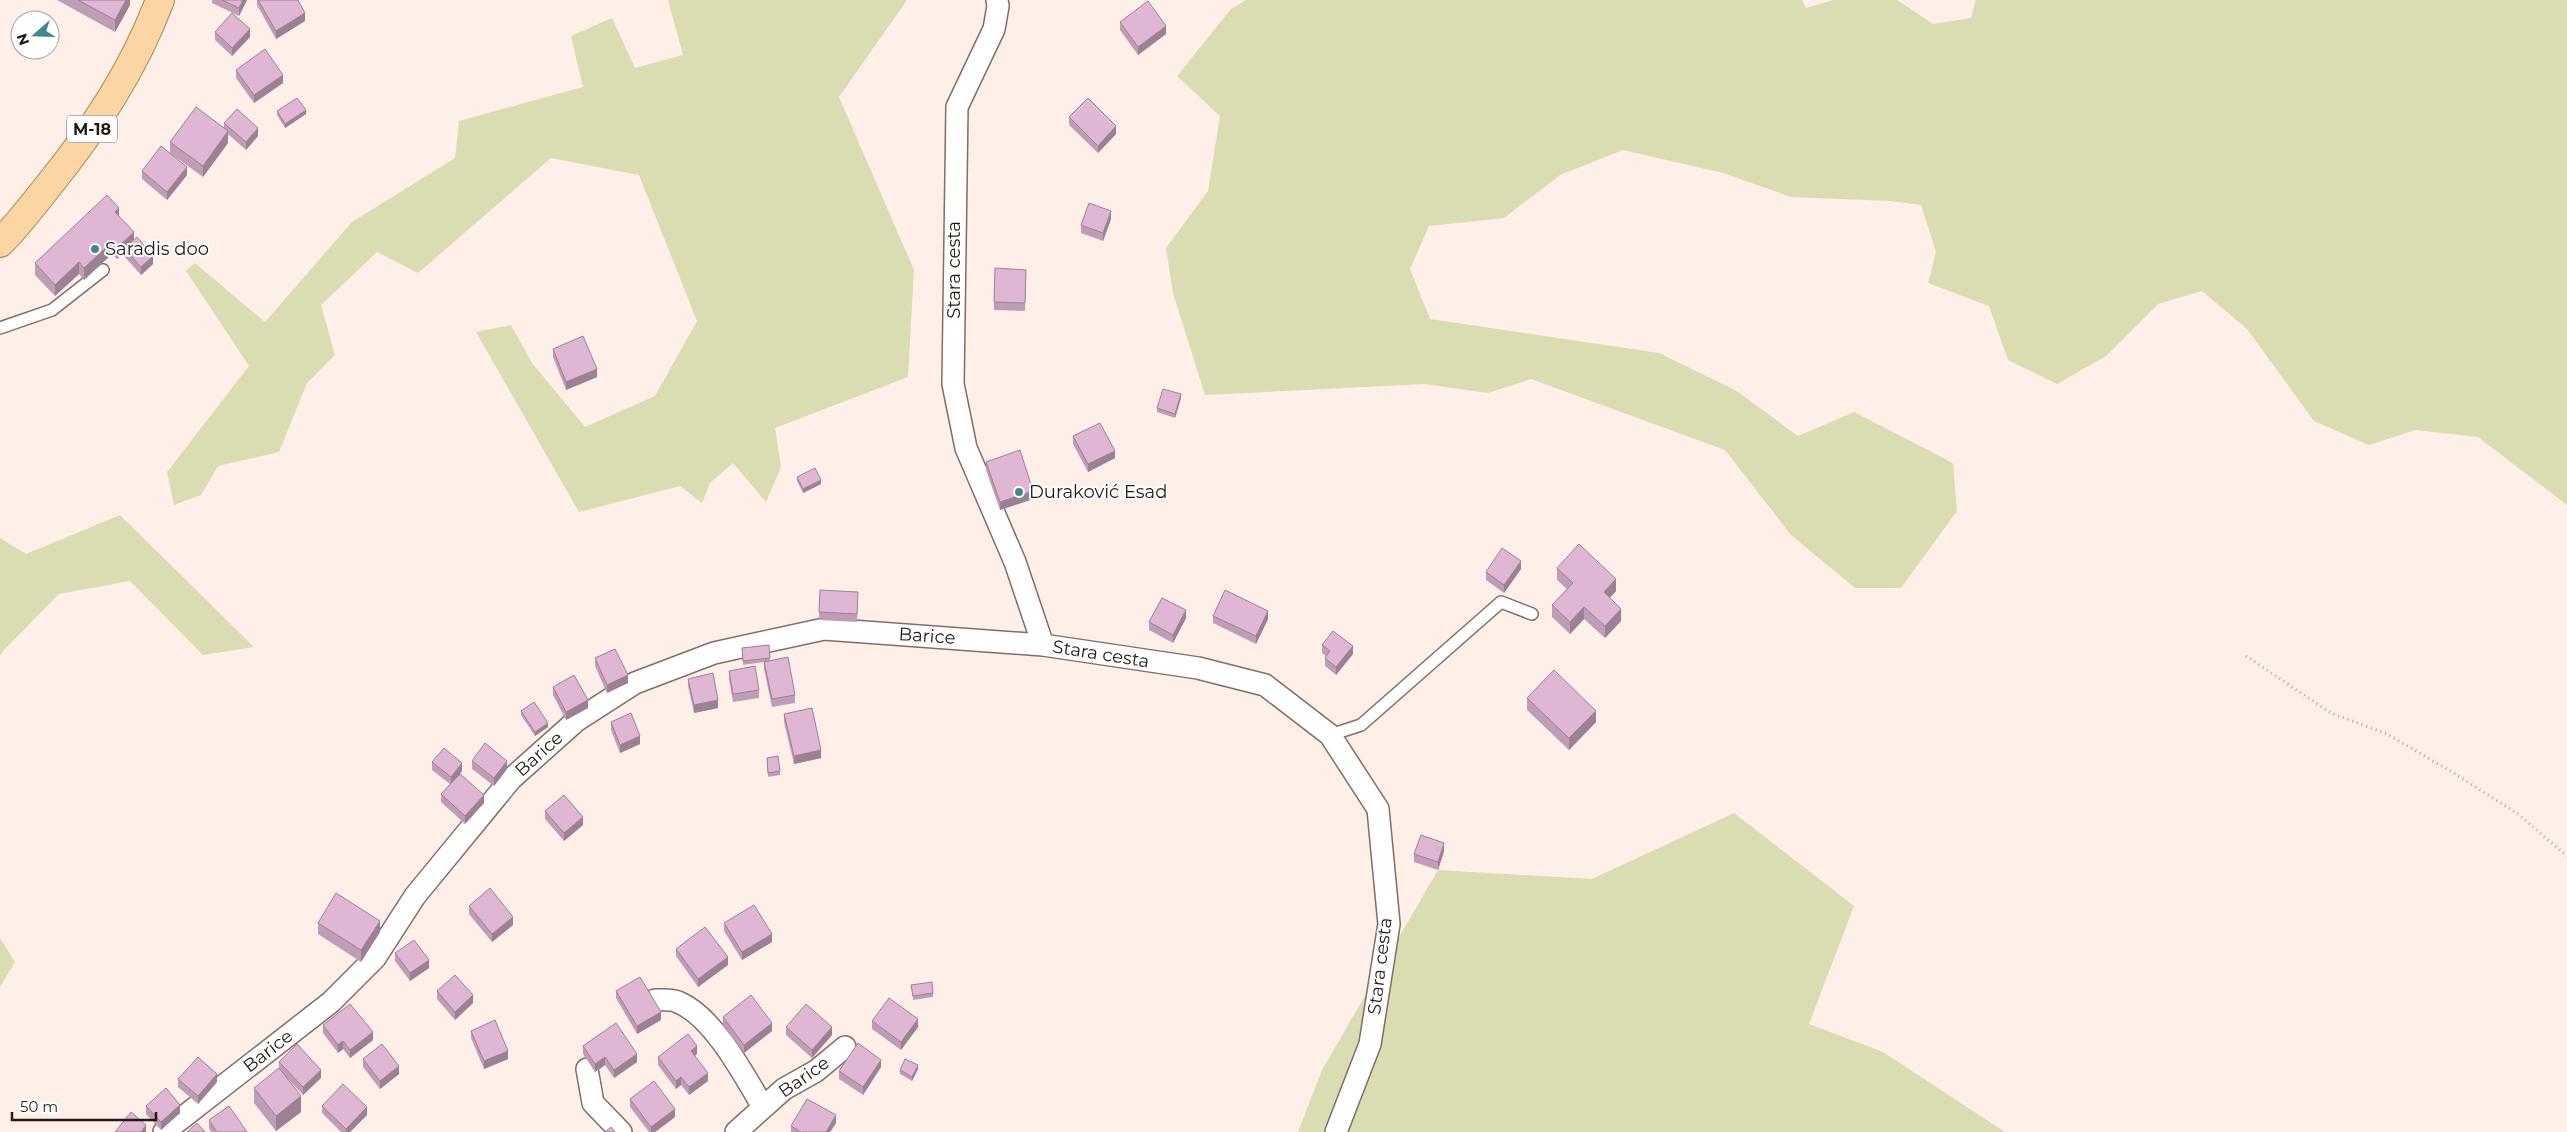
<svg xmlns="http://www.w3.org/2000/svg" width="2567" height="1132" font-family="Montserrat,sans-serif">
<rect width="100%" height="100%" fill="#feefe8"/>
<path fill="#dadcb1" d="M668,0H907L839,97L914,270L908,377L775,428L781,467L766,502L733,463L710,483L702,503L680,486L579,512L476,332L511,325L532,363L585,427L655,396L697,321L639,175L551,158L418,273L377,252L321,305L335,355L307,383L279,452L218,466L201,495L174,505L167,472L249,366L186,271L195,263L265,322L352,222L455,158L459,121L583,87L571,36L612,18L635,68L683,55Z
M1246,0H1802L1806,8L1833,0H1897L1933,24L1971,18L1976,0H2567V505L2478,437L2415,430L2369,445L2314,421L2247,329L2202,291L2158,304L2106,356L2057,384L2008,360L1989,306L1928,283L1936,252L1921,205L1890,201L1791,197L1723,173L1623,150L1560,175L1504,218L1429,226L1410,269L1430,319L1659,353L1735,390L1798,436L1854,412L1953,463L1957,511L1901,588H1855L1791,535L1725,450L1531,379L1488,393L1424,384L1205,395L1173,293L1166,248L1208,191L1220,116L1177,76L1231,9Z
M120,515L254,647L203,655L130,581L59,594L2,652L0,657V538L26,554Z
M1734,813L1854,906L1809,1024L1883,1052L2005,1132H1298L1322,1070L1438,870L1592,879Z
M0,938L15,962L0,987Z"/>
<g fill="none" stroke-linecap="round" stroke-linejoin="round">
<g stroke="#836d64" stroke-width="14">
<path id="service" d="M0,328L52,310L103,270
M1330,735L1361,725L1501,602L1532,614"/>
</g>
<g stroke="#836d64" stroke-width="24">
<path id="minor" d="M997,0L998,6L994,29L957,107L953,384L966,448L1015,562L1043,645L1198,668L1265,685L1330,735L1378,809L1389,924L1370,1044L1336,1132
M655,1000C662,1000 672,999 678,1002C713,1016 744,1075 763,1107
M587,1069L593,1103L621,1132
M164,1132L331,1002L375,958L415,896L511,779L576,721L635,683L714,653L824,629L1043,645
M736,1132L784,1089L816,1071L845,1047"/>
</g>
<g stroke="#af8249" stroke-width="30">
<path id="primary" d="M0,243C18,225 33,205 49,185C95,128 134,69 160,0"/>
</g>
<path stroke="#b0a39d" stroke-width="3" stroke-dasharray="1 4" stroke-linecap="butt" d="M2246,656L2331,713L2387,734L2452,772L2518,814L2567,856"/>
<use href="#service" stroke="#fff" stroke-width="11"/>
<use href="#minor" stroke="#fff" stroke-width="21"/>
<use href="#primary" stroke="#fcd6a2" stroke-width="28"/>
</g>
<path fill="#c09db6" d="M57,0H130V5L115,32Z
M212,0H247L239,16L212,3Z
M257,0H298L305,21L276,39L257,5Z
M1120,22L1166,34L1138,55L1120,30Z
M215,32L250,37L232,56L215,40Z
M236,70L283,83L254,103L236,78Z
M277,111L306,114L285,128L277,115Z
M1069,117L1116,134L1098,153L1069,125Z
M224,123L258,136L246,150L228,134V143L203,177L170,153V142L224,128Z
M142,171L187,175L167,200L142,179Z
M119,216L134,240L153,264L141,275L124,256V252L117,259L112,254L84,280L79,274L55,296L35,275V263Z
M1111,219L1103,241L1081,233V225Z
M1026,270L1025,311L994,310V302Z
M553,349L597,377L566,390L553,357Z
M1181,398L1175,418L1157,412V408Z
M1073,436L1115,458L1088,472L1073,444Z
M986,462L1033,499L1000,510L986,470Z
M797,477L821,484L803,493L797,481Z
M1557,568L1616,591L1610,598L1621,621L1605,638L1584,619L1570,634L1552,617V605L1567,589L1557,580Z
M1521,569L1504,593L1486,580V572Z
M820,590L858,600L857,622L819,620Z
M1213,616L1268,619L1256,644L1213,623Z
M1186,618L1173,643L1149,630V622Z
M769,645L770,660L795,695V703L772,707L764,669V662L743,665L742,648Z
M1322,645L1353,654L1336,675L1325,666V658L1326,656L1322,653Z
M595,658L628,683L607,693L595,666Z
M729,671L759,690V698L733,702L729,679Z
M688,679L718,708L694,713L688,686Z
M553,687L588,708L566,720L553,695Z
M1527,698L1596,722L1569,750L1527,710Z
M521,711L548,727L535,736L521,715Z
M784,714L821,758L794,764L784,722Z
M611,722L640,744L620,753L611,730Z
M767,758L780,771V775L768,777Z
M472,761L507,769L494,786L472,769Z
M432,762L462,771L460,774L484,803L465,824L441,802V794L450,784L432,770Z
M545,811L583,825L564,841L545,819Z
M1444,851L1438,870L1414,862V854Z
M469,906L513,925L492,942L469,914Z
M318,923L380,932L361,962L318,934Z
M724,923L772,942L742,960L724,931Z
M676,949L728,965L698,987L676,956Z
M395,953L429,968L410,981L395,961Z
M911,985L933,993V997L913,1000Z
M437,991L473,1003L455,1020L437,999Z
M616,991L661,1020L637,1034L616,998Z
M723,1017L772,1031L744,1053L723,1025Z
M872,1021L918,1027L901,1050L872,1029Z
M323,1025L373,1040L350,1058L343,1049L338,1053L323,1033Z
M786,1027L832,1035L812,1058L786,1035Z
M471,1031L508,1059L484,1069L471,1038Z
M583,1046L637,1062L614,1078L605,1065L595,1072L583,1054Z
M697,1054L695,1056L708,1081L689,1095L681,1085L676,1089L658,1065V1057Z
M363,1059L399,1074L380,1089L363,1067Z
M279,1062L321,1078L303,1095L287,1078L301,1112L276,1131L254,1103V1088L279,1069Z
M881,1067L863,1095L839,1079V1071Z
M918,1069L912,1081L900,1074V1070Z
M178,1079L217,1082L198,1104L178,1087Z
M630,1099L675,1117L655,1132H649L630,1107Z
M146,1106L180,1113L161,1130L146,1114Z
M322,1106L367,1115L350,1132H341L322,1113Z
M209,1120L247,1132H211L209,1128Z
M836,1123L830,1132H791V1126Z"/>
<path fill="#9c8094" d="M126,0H130V5L115,32V20Z
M243,0H247L239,16V8Z
M305,13V21L276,39V31Z
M1166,26V34L1138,55V47Z
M250,29V37L232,56V48Z
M283,75V83L254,103V95Z
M306,110V114L285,128V124Z
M1116,126V134L1098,153V146Z
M258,128V136L246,150V142Z
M228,131V143L203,177V166Z
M187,167V175L167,200V192Z
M119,208V220L115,212Z
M1111,211V219L1103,241V233Z
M134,232V244L124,248V252L117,259V248Z
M112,242V254L84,280V268Z
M153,256V264L141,275V267Z
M79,262V274L55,296V285Z
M597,369V377L566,390V382Z
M1181,394V398L1175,418V414Z
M1115,451V458L1088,472V464Z
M821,480V484L803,493V489Z
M1033,491V499L1000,510V502Z
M1521,561V569L1504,593V585Z
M1616,579V591L1604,604V592Z
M1584,607V619L1570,634V622Z
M1621,609V621L1605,638V626Z
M1186,610V618L1173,643V635Z
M1268,611V619L1256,644V636Z
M1353,646V654L1336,675V667Z
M628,675V683L607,693V685Z
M588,700V708L566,720V712Z
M718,700V708L694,713V705Z
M1596,711V722L1569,750V738Z
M548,723V727L535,736V732Z
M640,736V744L620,753V745Z
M821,750V758L794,764V756Z
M507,761V769L494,786V778Z
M462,763V771L451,785V777Z
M484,795V803L465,824V816Z
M583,817V825L564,841V833Z
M1444,843V851L1438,870V862Z
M513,917V925L492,942V934Z
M380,921V932L361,962V950Z
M772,934V942L742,960V952Z
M728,957V965L698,987V979Z
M429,960V968L410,981V973Z
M473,995V1003L455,1020V1012Z
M661,1012V1020L637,1034V1026Z
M918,1019V1027L901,1050V1042Z
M772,1023V1031L744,1053V1045Z
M832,1027V1035L812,1058V1050Z
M373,1032V1040L350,1058V1050Z
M343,1041V1049L338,1053V1045Z
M697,1046V1054L691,1059V1051Z
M508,1051V1059L484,1069V1061Z
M637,1054V1062L614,1078V1070Z
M605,1057V1065L595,1072V1064Z
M881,1060V1067L863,1095V1087Z
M918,1065V1069L912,1081V1077Z
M399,1066V1074L380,1089V1081Z
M321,1070V1078L303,1095V1087Z
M708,1073V1081L689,1095V1087Z
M217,1074V1082L198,1104V1096Z
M681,1077V1085L676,1089V1081Z
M301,1096V1112L276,1131V1116Z
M180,1105V1113L161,1130V1122Z
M367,1107V1115L350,1132H346V1129Z
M675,1109V1117L655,1132H651V1127Z
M836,1115V1123L830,1132H826Z
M146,1125V1132H141Z"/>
<path fill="#dfb7d4" stroke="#9c8094" d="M78,0H126L115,20Z
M222,0H243L239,8Z
M258,0H298L305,13L276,31Z
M1148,1L1166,26L1138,47L1120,22Z
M232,13L250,29L232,48L215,32Z
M265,49L283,75L254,95L236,70Z
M297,98L306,110L285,124L277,111Z
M1088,98L1116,126L1098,146L1069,117Z
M196,107L228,131L203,166L170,142Z
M237,109L258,128L246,142L224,123Z
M161,146L187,167L167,192L142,171Z
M107,195L119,208L115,212L134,232L117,248L112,242L84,268L79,262L55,285L35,263Z
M1089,203L1111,211L1103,233L1081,225Z
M137,237L153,256L141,267L124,248Z
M995,268L1026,270L1025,303L994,302Z
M583,336L597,369L566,382L553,349Z
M1163,389L1181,394L1175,414L1157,408Z
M1100,423L1115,451L1088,464L1073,436Z
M1020,450L1033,491L1000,502L986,462Z
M815,468L821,480L803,489L797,477Z
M1579,544L1616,579L1604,592L1621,609L1605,626L1584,607L1570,622L1552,605L1573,583L1557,568Z
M1502,548L1521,561L1504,585L1486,572Z
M820,590L858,592L857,614L819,612Z
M1225,590L1268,611L1256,636L1213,616Z
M1162,598L1186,610L1173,635L1149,622Z
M1333,631L1353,646L1336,667L1325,658L1330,651L1322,645Z
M769,645L770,658L743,661L742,648Z
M615,649L628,675L607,685L595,658Z
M788,657L795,695L772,699L764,662Z
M755,666L759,690L733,694L729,671Z
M1554,670L1596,711L1569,738L1527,698Z
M713,673L718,700L694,705L688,679Z
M574,675L588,700L566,712L553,687Z
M534,702L548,723L535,732L521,711Z
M812,708L821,750L794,756L784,714Z
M631,713L640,736L620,745L611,722Z
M485,743L507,761L494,778L472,761Z
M444,748L462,763L451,777L432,762Z
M778,756L780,771L768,773L767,758Z
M460,774L484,795L465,816L441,794Z
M564,795L583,817L564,833L545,811Z
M1421,835L1444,843L1438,862L1414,854Z
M490,888L513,917L492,934L469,906Z
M336,893L380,921L361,950L318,923Z
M754,905L772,934L742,952L724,923Z
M705,927L728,957L698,979L676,949Z
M414,940L429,960L410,973L395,953Z
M455,975L473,995L455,1012L437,991Z
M640,977L661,1012L637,1026L616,991Z
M932,982L933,993L913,996L911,985Z
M751,995L772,1023L744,1045L723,1017Z
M889,998L918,1019L901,1042L872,1021Z
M350,1004L373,1032L350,1050L343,1041L338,1045L323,1025Z
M806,1004L832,1027L812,1050L786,1027Z
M495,1020L508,1051L484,1061L471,1031Z
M616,1023L637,1054L614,1070L605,1057L595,1064L583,1046Z
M688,1034L697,1046L691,1051L708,1073L689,1087L681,1077L676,1081L658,1057Z
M858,1043L881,1060L863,1087L839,1071Z
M297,1044L321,1070L303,1087L279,1062Z
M382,1044L399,1066L380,1081L363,1059Z
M198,1057L217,1074L198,1096L178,1079Z
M905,1059L918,1065L912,1077L900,1070Z
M279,1068L301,1096L276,1116L254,1088Z
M654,1081L675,1109L651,1127L630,1099Z
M343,1084L367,1107L346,1129L322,1106Z
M166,1088L180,1105L161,1122L146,1106Z
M807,1099L836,1115L826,1132H801L791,1126Z
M229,1106L247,1132H217L209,1120Z
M131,1112L146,1125L141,1132H115Z
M197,1123L205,1132H187Z
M611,1127L615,1132H605Z"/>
<g fill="#40888e" stroke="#fff" stroke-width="2">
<circle cx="95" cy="249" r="5"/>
<circle cx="1019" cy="492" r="5"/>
</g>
<g text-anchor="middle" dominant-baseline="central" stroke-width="4" stroke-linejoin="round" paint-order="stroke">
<rect fill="#fff" stroke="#655f5c" stroke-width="1" x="67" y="115.5" width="50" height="27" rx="4"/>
<g font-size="16" font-weight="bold" fill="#231a16">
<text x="92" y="129">M-18</text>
</g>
<g font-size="18" fill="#231a16" stroke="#fff" text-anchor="start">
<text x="105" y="249">Saradis doo</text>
<text x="1029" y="492">Duraković Esad</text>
</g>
<g font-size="18" fill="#231a16" stroke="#fff">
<text transform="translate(954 270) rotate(-90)">Stara cesta</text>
<text transform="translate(927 636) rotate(4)">Barice</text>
<text transform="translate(1101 654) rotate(9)">Stara cesta</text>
<text transform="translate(539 754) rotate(-42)">Barice</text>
<text transform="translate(1380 966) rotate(-83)">Stara cesta</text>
<text transform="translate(268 1051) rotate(-38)">Barice</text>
<text transform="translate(804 1077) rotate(-35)">Barice</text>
</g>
</g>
<g transform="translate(35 35) rotate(250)"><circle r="24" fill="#ffffff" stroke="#a7a3a2"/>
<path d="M0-4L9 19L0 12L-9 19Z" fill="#40888e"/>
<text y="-8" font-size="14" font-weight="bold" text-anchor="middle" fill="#231a16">N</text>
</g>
<path d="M12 1112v8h144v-8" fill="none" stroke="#231a16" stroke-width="2.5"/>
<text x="20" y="1112" font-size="15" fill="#231a16" stroke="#ffffff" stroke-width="4" paint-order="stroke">50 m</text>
</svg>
